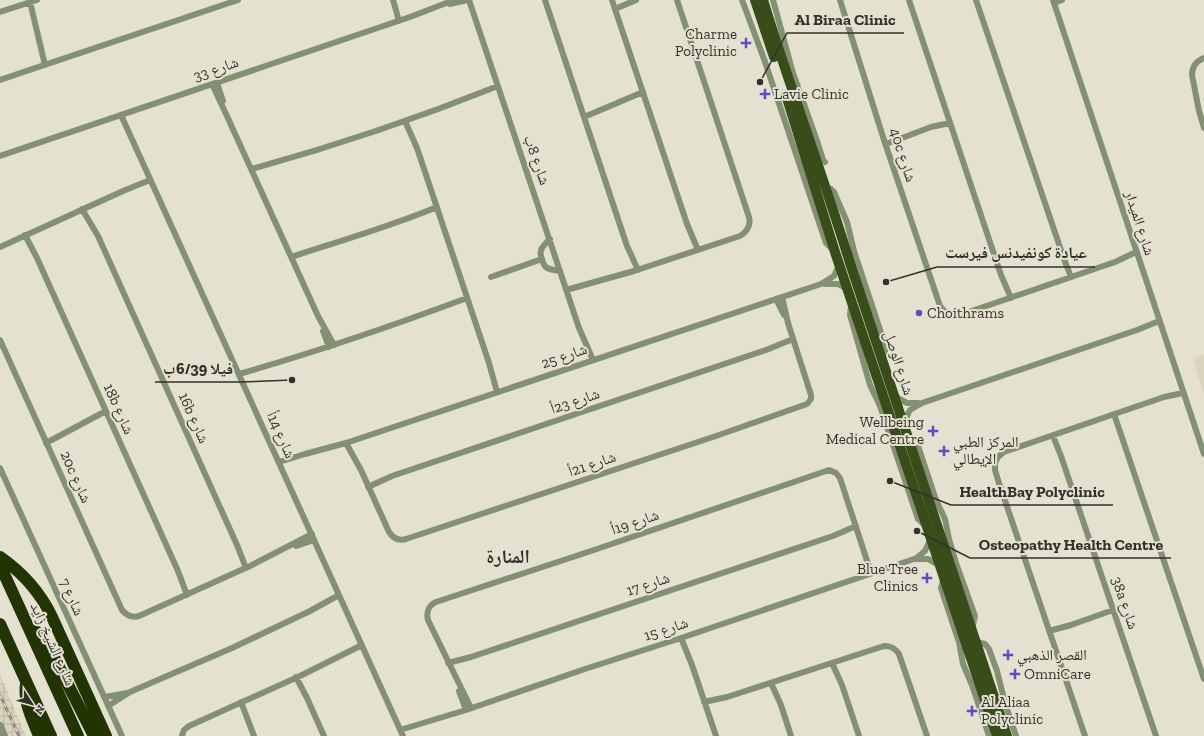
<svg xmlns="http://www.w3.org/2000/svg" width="1204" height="736" font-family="'Zilla Slab','Noto Naskh Arabic',serif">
<defs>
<pattern id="industrial-grid" width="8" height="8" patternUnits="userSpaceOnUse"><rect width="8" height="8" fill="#dad4bd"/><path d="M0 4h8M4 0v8" fill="none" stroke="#bcb6a3"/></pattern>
</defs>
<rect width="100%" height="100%" fill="#e5e1d1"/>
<path fill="#dad4bd" d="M1204,354V396L1193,358Z"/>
<path fill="url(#industrial-grid)" d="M0,674L26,736H0Z"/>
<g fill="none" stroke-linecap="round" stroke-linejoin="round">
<path stroke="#839074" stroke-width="6" d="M393,0L399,21
M469,0L579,328L593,360
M545,0L627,246L638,270
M612,0L687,224L698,250
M742,0L764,59L826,243L834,251
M773,0L793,73L817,141L812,150
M840,0L884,140L940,306C946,314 952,317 963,314L1115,262L1136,252
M909,0L1001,275L1011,298
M976,0L1064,259L1071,277
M1053,0L1204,454
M30,2L45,65
M1054,3L1062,0
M450,4L467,0
M615,9L636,0
M0,12L37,0
M1204,58C1196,61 1192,66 1192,75L1199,111L1204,128
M0,80L238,0
M217,83L223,101
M212,84L226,114L318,316L334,345
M121,115L403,736
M584,117L643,92
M405,121L417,148L489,363L497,392
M817,141L823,160L825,162
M886,144L931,127L950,123
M0,156L410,17L454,0
M252,169C335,146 418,118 498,86
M824,187L831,189L834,192L847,222L854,251L885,345V352L882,360
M82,209L98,236L237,545L246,568
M25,235L37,258L178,571L187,595
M550,239C543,246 538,250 542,259C543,263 544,266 547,268C551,270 556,270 560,271
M0,247L123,191L150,180
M291,257C340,241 389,227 437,207
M491,277L542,259
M825,284H838L848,289
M566,290L634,271L740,236C748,231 751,225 749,217L677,0
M776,299L784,315
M851,306L850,315L870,385L880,406L918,519L927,527
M323,331L329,347
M0,340L122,610C127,616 132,618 139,616L250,566L312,534
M239,374C316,352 392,326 467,298
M896,397L907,403H918
M1114,414L1204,679
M904,422L910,410L922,403L1137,330L1159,321
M1053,436L1061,456L1156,736
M909,437L915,441L918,446L936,500L945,519L949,539L956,563L975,616L972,629
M46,443L106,411
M346,443L361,470L389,532C393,538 399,541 406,539L716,436L807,404L811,399V395L788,323L782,297
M279,462L305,454L346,443L821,284L834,276L839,265
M0,468L122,736
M368,487L392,476L766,350L793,339
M296,546L314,540
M915,559L925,551L931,538
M944,577L941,588L959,642L963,664L972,685L989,736
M1049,631L1071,625L1113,610
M681,638L692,665L716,736
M976,642L985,644L989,649L997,671L1005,703L1016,736
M448,663L471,657L833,536L856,526
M832,663L842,685L859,736
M296,677L307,698L324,736
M771,683L781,705L791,736
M459,691L466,710
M105,697L127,693
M241,702L254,736
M704,702L727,697L884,646C891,646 895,648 899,654L927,736
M108,706L130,692L232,648L310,611L339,595
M471,708L428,620C426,612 429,605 436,602L588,552L829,470L836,473L840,478L871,573
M400,730L466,710L585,669L681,638L914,559H928L939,565
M182,736L184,730L189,726L300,676L362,645
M1085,736L998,480L995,470V463L998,457L1004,452L1164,397L1183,393"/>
<path stroke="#839074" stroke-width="8" d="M0,726L4,736"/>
<path stroke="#384d19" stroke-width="10" d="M755,0L774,57
M763,0C790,88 823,175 850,263L1007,736
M786,95L835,252L997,736"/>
<path stroke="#223401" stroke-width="12" d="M0,557C23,573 40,592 52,617L106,736
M0,565L78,736
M0,624L51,736
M36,631L56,661L94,736
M26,684C23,703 33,720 39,736"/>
<g stroke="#8f8c81" stroke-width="3">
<path id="rail" d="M0,695L19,736"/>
</g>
<use href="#rail" stroke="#e5e1d1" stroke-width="1.5" stroke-dasharray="4.5" stroke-linecap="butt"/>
</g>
<g fill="#634bc4" stroke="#e5e1d1" stroke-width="1.5">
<path d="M744 37h4v4h4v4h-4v4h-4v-4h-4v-4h4z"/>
<path d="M763 88h4v4h4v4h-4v4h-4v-4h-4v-4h4z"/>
<circle cx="919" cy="313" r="4"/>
<path d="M931 425h4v4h4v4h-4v4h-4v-4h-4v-4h4z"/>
<path d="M942 445h4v4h4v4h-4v4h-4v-4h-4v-4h4z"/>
<path d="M925 572h4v4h4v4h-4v4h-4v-4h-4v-4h4z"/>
<path d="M1006 649h4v4h4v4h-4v4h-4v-4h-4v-4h4z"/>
<path d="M1013 668h4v4h4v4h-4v4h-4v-4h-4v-4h4z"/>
<path d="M970 705h4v4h4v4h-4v4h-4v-4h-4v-4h4z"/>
</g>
<g text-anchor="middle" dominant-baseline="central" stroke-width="4" stroke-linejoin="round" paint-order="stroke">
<g font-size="15" fill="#33312b" stroke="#e5e1d1" text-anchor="start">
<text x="737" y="34" text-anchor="end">Charme<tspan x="737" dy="17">Polyclinic</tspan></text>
<text x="774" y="94">Lavie Clinic</text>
<text x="927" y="313">Choithrams</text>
<text x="924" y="422" text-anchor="end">Wellbeing<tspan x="924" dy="17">Medical Centre</tspan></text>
<text x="953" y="442">المركز الطبي<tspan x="953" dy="17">الإيطالي</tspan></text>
<text x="918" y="569" text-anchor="end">Blue Tree<tspan x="918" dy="17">Clinics</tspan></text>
<text x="1017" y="655">القصر الذهبي</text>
<text x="1024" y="674">OmniCare</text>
<text x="981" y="702">Al Aliaa<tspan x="981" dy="17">Polyclinic</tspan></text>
</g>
<g font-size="15" fill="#33312b" stroke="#e5e1d1">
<text transform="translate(216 69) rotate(-19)">شارع 33</text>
<text transform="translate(903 155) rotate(72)">40c شارع</text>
<text transform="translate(537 160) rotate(71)">شارع 8ب</text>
<text transform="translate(1140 223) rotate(72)">شارع الميدار</text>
<text transform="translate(564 356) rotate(-19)">شارع 25</text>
<text transform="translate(899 363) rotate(72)">شارع الوصل</text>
<text transform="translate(575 401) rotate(-19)">شارع 23أ</text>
<text transform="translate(119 409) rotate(66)">18b شارع</text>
<text transform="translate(194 418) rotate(66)">16b شارع</text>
<text transform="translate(281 435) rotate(66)">شارع 14أ</text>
<text transform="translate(592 464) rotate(-19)">شارع 21أ</text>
<text transform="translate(76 477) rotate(66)">20c شارع</text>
<text transform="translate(635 522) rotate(-19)">شارع 19أ</text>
<text transform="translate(648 584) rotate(-18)">شارع 17</text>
<text transform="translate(72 597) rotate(66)">شارع 7</text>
<text transform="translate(1125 603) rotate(71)">38a شارع</text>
<text transform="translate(666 629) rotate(-18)">شارع 15</text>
<text transform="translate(53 644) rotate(66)">شارع الشيخ زايد</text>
</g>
<g font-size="19" font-weight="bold" fill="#33312b" stroke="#e5e1d1">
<text x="508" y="556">المنارة</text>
</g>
</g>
<path fill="none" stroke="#33312b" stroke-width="1.5" d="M760 82L787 33H904M886 282L937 267H1095M292 380L241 382H155M890 481L951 505H1113M917 531L970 558H1171"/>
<g fill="#33312b" stroke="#e5e1d1" stroke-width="1.5">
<circle cx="760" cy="82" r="4"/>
<circle cx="886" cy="282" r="4"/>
<circle cx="292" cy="380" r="4"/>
<circle cx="890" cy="481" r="4"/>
<circle cx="917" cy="531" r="4"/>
</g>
<g font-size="16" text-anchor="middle" font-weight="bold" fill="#33312b" stroke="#e5e1d1" stroke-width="4" stroke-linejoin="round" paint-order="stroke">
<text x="845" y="25">Al Biraa Clinic</text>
<text x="1016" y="258">عيادة كونفيدنس فيرست</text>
<text x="198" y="374">فيلا 6/39ب</text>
<text x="1032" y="497">HealthBay Polyclinic</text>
<text x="1071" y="550">Osteopathy Health Centre</text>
</g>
<g transform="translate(32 704) rotate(126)" stroke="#e5e1d1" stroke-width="3" paint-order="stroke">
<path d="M0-3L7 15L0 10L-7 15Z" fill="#33312b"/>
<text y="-6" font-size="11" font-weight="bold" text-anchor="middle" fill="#33312b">N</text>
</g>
</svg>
